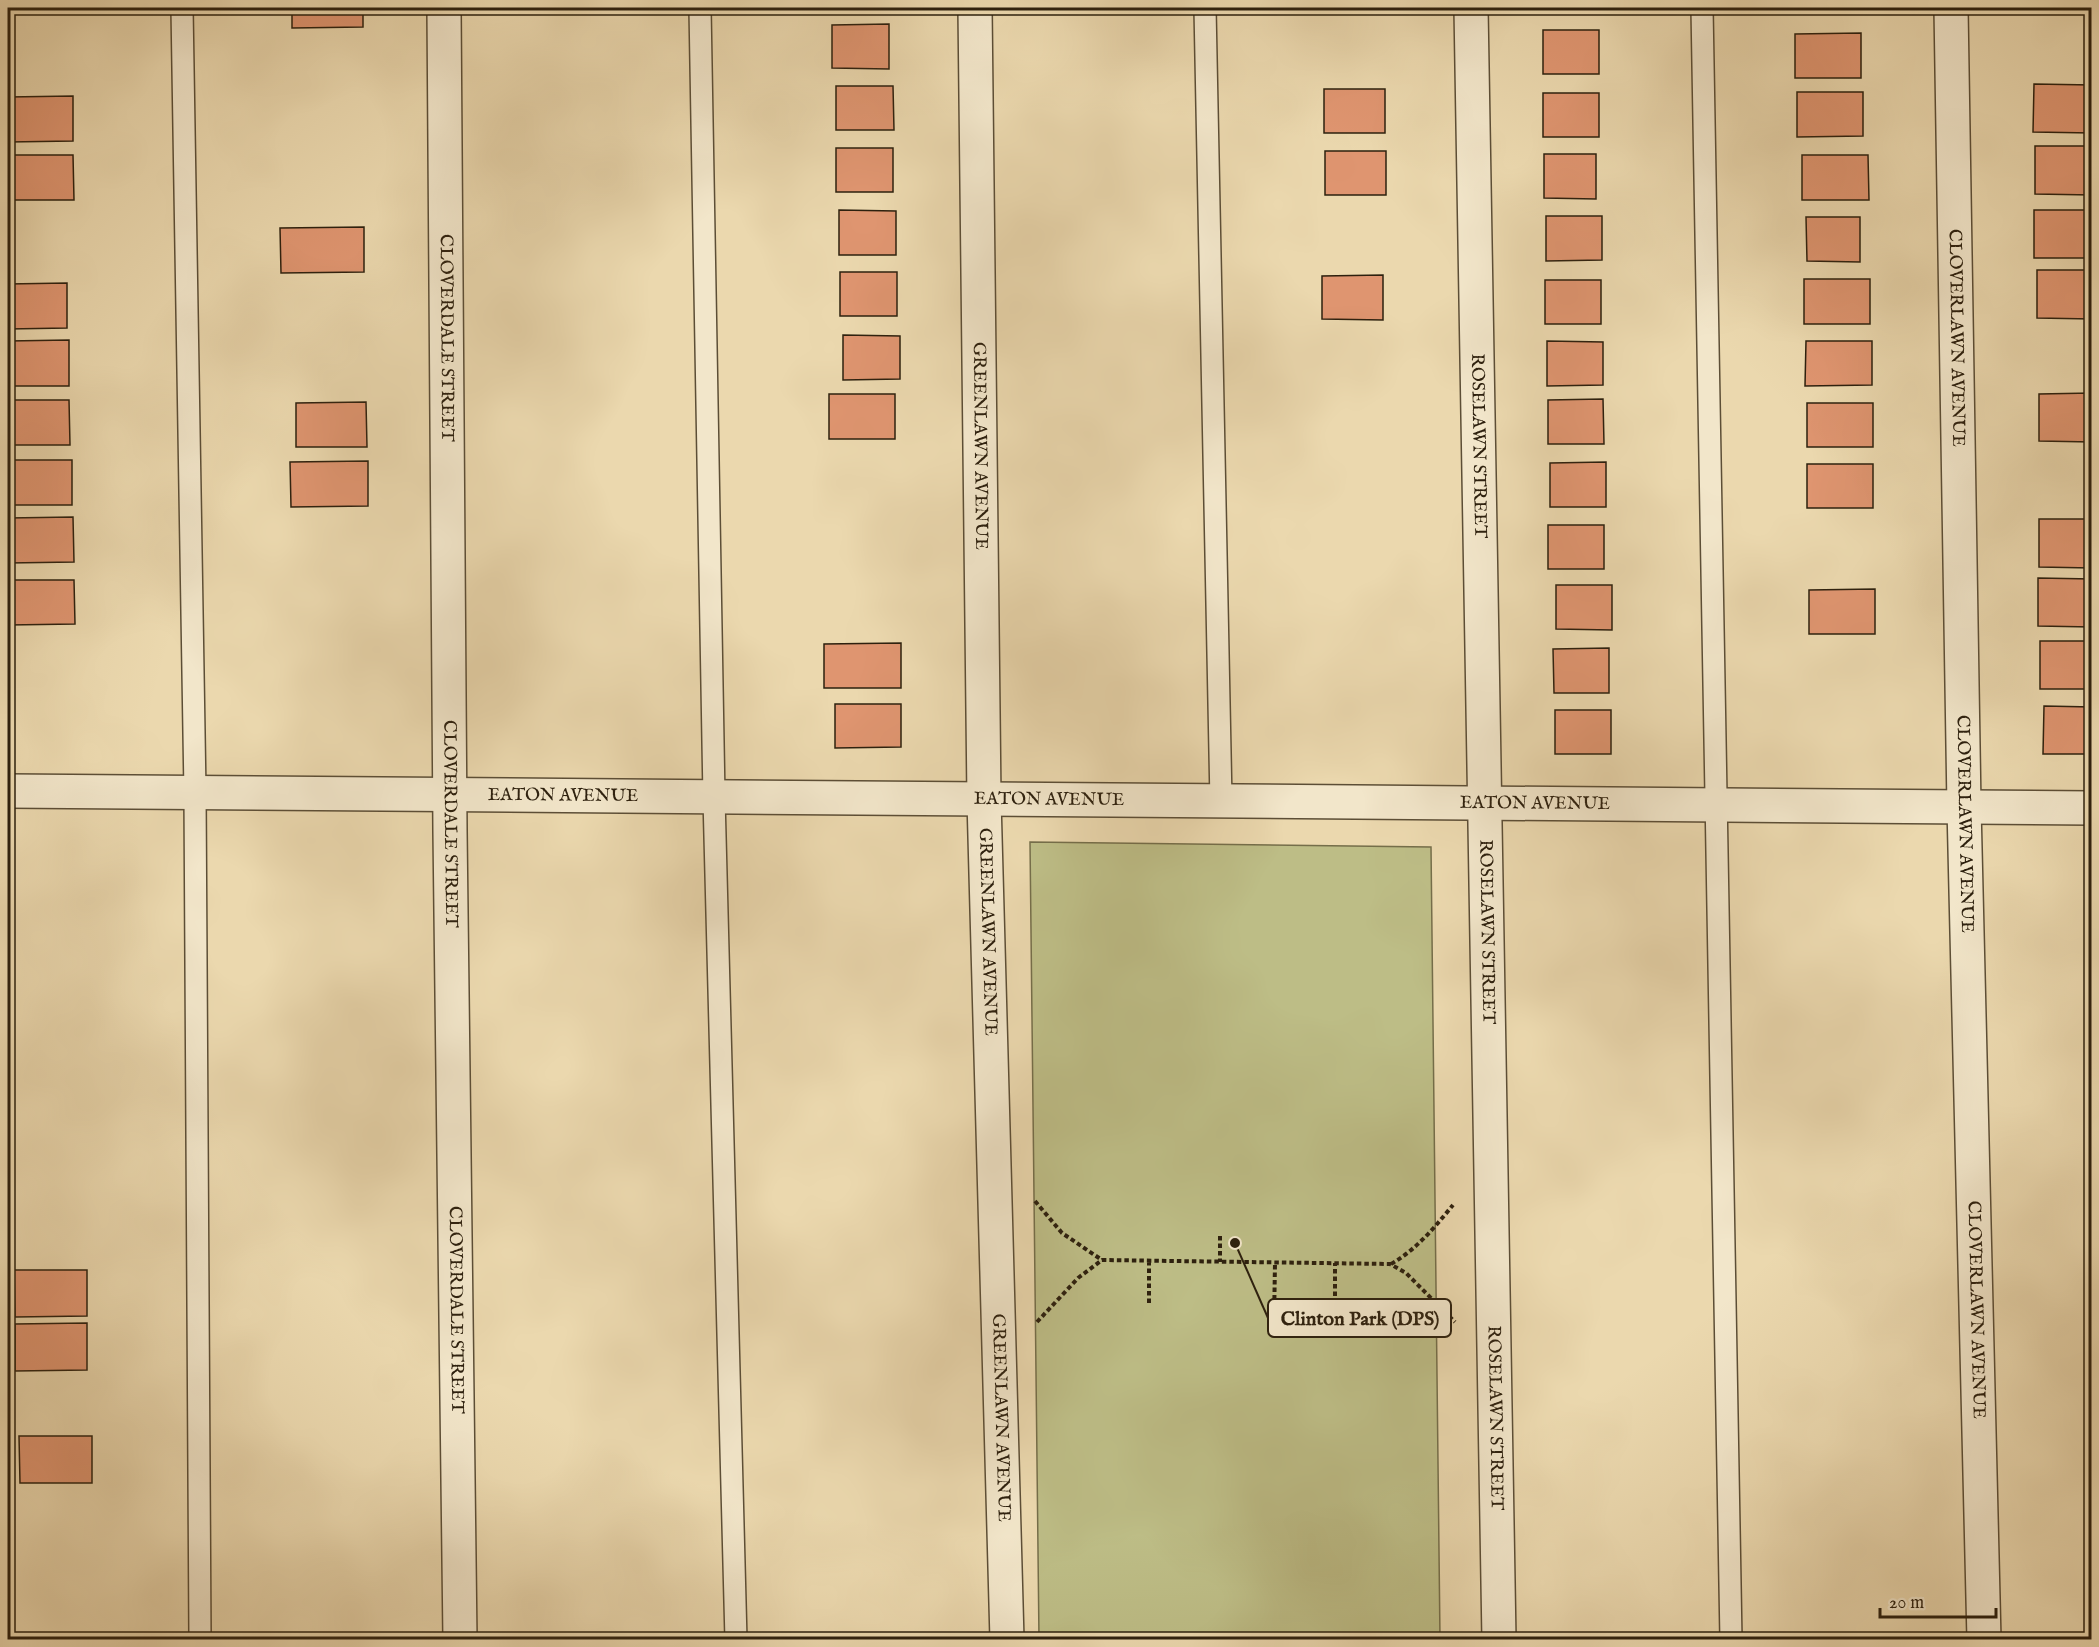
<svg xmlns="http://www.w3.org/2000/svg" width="2099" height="1647" font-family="'IM FELL English',serif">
<rect width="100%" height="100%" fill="#ebd8ae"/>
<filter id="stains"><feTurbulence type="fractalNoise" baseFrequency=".00333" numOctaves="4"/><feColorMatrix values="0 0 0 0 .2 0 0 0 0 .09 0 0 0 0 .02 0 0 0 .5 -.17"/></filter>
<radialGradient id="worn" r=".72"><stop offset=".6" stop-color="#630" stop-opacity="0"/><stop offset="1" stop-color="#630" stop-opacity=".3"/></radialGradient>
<path fill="#bdbd86" stroke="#756e4a" stroke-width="1.5" d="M1030,842L1431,847L1440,1639H1039Z"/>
<path fill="#df9570" stroke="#2d200e" stroke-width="1.5" d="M292,8H363V27L292,28Z
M1313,8H1374V9Z
M1543,8H1599V12H1543Z
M2033,8H2092V9H2033Z
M889,24V69L832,68V25Z
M1543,30H1599V74H1543Z
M1861,33V78H1795V34Z
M2034,84L2092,85V133L2033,132Z
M836,86H893L894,130H836Z
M1324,89H1385V133H1324Z
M1797,92H1863V136L1797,137Z
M1543,93H1599V137H1543Z
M73,96V141L8,142V97Z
M2035,146H2092V195L2035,194Z
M836,148H893V192H836Z
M1325,151H1386V195H1325Z
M1544,154H1596V199L1544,198Z
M8,155H73L74,200H8Z
M1802,155H1868L1869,200H1802Z
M839,210L896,211V255H839Z
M2034,210H2092V258H2034Z
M1546,216H1602V260L1546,261Z
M1806,217H1860V262L1807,261Z
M364,227V272L281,273L280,228Z
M2037,270H2092V319L2037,318Z
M840,272H897V316H840Z
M1383,275V320L1322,319V276Z
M1804,279H1870V324H1804Z
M1545,280H1601V324H1545Z
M67,283V328L8,329V284Z
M843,335L900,336V379L843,380Z
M69,340V386H8V341Z
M1547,341L1603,342V385L1547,386Z
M1806,341H1872V385L1805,386Z
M2092,393V442L2039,441V394Z
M829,394H895V439H829Z
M1603,399L1604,444H1548V400Z
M8,400H69L70,445H8Z
M366,402L367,447H296V403Z
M1807,403H1873V447H1807Z
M8,460H72V505H8Z
M368,461V506L291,507L290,462Z
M1606,462V507H1550V463Z
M1807,464H1873V508H1807Z
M73,517L74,562L8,563V518Z
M2039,519H2092V568L2039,567Z
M1548,525H1604V569H1548Z
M2038,578L2092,579V627L2038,626Z
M8,580H74L75,624L8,625Z
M1556,585H1612V630L1556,629Z
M1875,589V634H1809V590Z
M2040,641H2092V689H2040Z
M901,643V688H824V644Z
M1609,648V693H1554L1553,649Z
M835,704H901V747L835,748Z
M2044,706L2092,707V754H2043Z
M1555,710H1611V754H1555Z
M14,1270H87V1316L15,1317Z
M87,1323V1370L15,1371V1324Z
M19,1436H92V1483H20Z"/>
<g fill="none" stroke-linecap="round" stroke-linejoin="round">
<g stroke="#5c4e36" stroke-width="24">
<path id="lane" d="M182,8L195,793L200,1640
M700,8L714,798L736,1640
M1205,8L1221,802
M1702,8L1731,1640"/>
</g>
<g stroke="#5c4e36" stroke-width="36">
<g id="street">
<path id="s1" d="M444,8L450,831L460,1640"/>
<path id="s2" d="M975,8L984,800L1007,1640"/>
<path id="s3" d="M1471,8L1499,1640"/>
<path id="s4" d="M1951,8L1964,807L1984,1640"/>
<path id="s5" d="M8,791L2092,808"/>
</g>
</g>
<path stroke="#2d200e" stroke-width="4" stroke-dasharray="4.5 3" stroke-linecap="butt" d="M1035,1201L1062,1233L1102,1260
M1220,1236V1262
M1149,1261V1304
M1391,1264C1417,1249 1434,1228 1453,1205
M1335,1296V1263
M1037,1322L1078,1278L1102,1260L1390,1264L1406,1273L1455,1322
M1274,1322L1275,1263"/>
<use href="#lane" stroke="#f2e6ca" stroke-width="21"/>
<use href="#street" stroke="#f2e6ca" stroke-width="33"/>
</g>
<g text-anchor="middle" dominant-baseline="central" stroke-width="4.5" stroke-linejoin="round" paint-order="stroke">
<g font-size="18" fill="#2d200e" stroke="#f2e6ca">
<text stroke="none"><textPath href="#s1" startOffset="330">CLOVERDALE STREET</textPath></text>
<text stroke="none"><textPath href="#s4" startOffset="330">CLOVERLAWN AVENUE</textPath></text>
<text stroke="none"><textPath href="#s2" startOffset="438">GREENLAWN AVENUE</textPath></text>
<text stroke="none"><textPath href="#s3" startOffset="438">ROSELAWN STREET</textPath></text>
<text stroke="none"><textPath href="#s5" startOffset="555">EATON AVENUE</textPath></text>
<text stroke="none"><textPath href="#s5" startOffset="1041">EATON AVENUE</textPath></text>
<text stroke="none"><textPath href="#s5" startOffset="1527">EATON AVENUE</textPath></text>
<text stroke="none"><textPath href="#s1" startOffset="816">CLOVERDALE STREET</textPath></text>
<text stroke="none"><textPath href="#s4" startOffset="816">CLOVERLAWN AVENUE</textPath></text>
<text stroke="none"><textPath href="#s3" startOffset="924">ROSELAWN STREET</textPath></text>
<text stroke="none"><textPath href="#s2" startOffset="924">GREENLAWN AVENUE</textPath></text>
<text stroke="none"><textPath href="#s1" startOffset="1302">CLOVERDALE STREET</textPath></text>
<text stroke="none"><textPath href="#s4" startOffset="1302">CLOVERLAWN AVENUE</textPath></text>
<text stroke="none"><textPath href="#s2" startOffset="1410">GREENLAWN AVENUE</textPath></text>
<text stroke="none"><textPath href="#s3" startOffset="1410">ROSELAWN STREET</textPath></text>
</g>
</g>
<path fill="none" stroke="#2d200e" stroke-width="2" d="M1235 1243L1268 1318"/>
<circle fill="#2d200e" stroke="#f2e6ca" stroke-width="2" cx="1235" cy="1243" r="6"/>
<rect fill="#f2e6ca" stroke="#2d200e" stroke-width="2" x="1268" y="1299" width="183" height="38" rx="6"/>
<g font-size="20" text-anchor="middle" font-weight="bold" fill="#2d200e">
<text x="1360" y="1325">Clinton Park (DPS)</text>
</g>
<rect width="2099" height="1647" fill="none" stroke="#ebd8ae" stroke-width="30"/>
<rect x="9" y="9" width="2081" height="1629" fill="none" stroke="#2d200e" stroke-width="3"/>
<rect x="15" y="15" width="2069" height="1617" fill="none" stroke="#2d200e" stroke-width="1.5"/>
<path d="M1880 1608v9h116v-9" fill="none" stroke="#2d200e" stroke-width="3"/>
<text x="1889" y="1608" font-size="18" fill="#2d200e" stroke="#f2e6ca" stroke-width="4.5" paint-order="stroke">20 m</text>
<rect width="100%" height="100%" filter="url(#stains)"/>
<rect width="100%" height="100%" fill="url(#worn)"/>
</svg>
